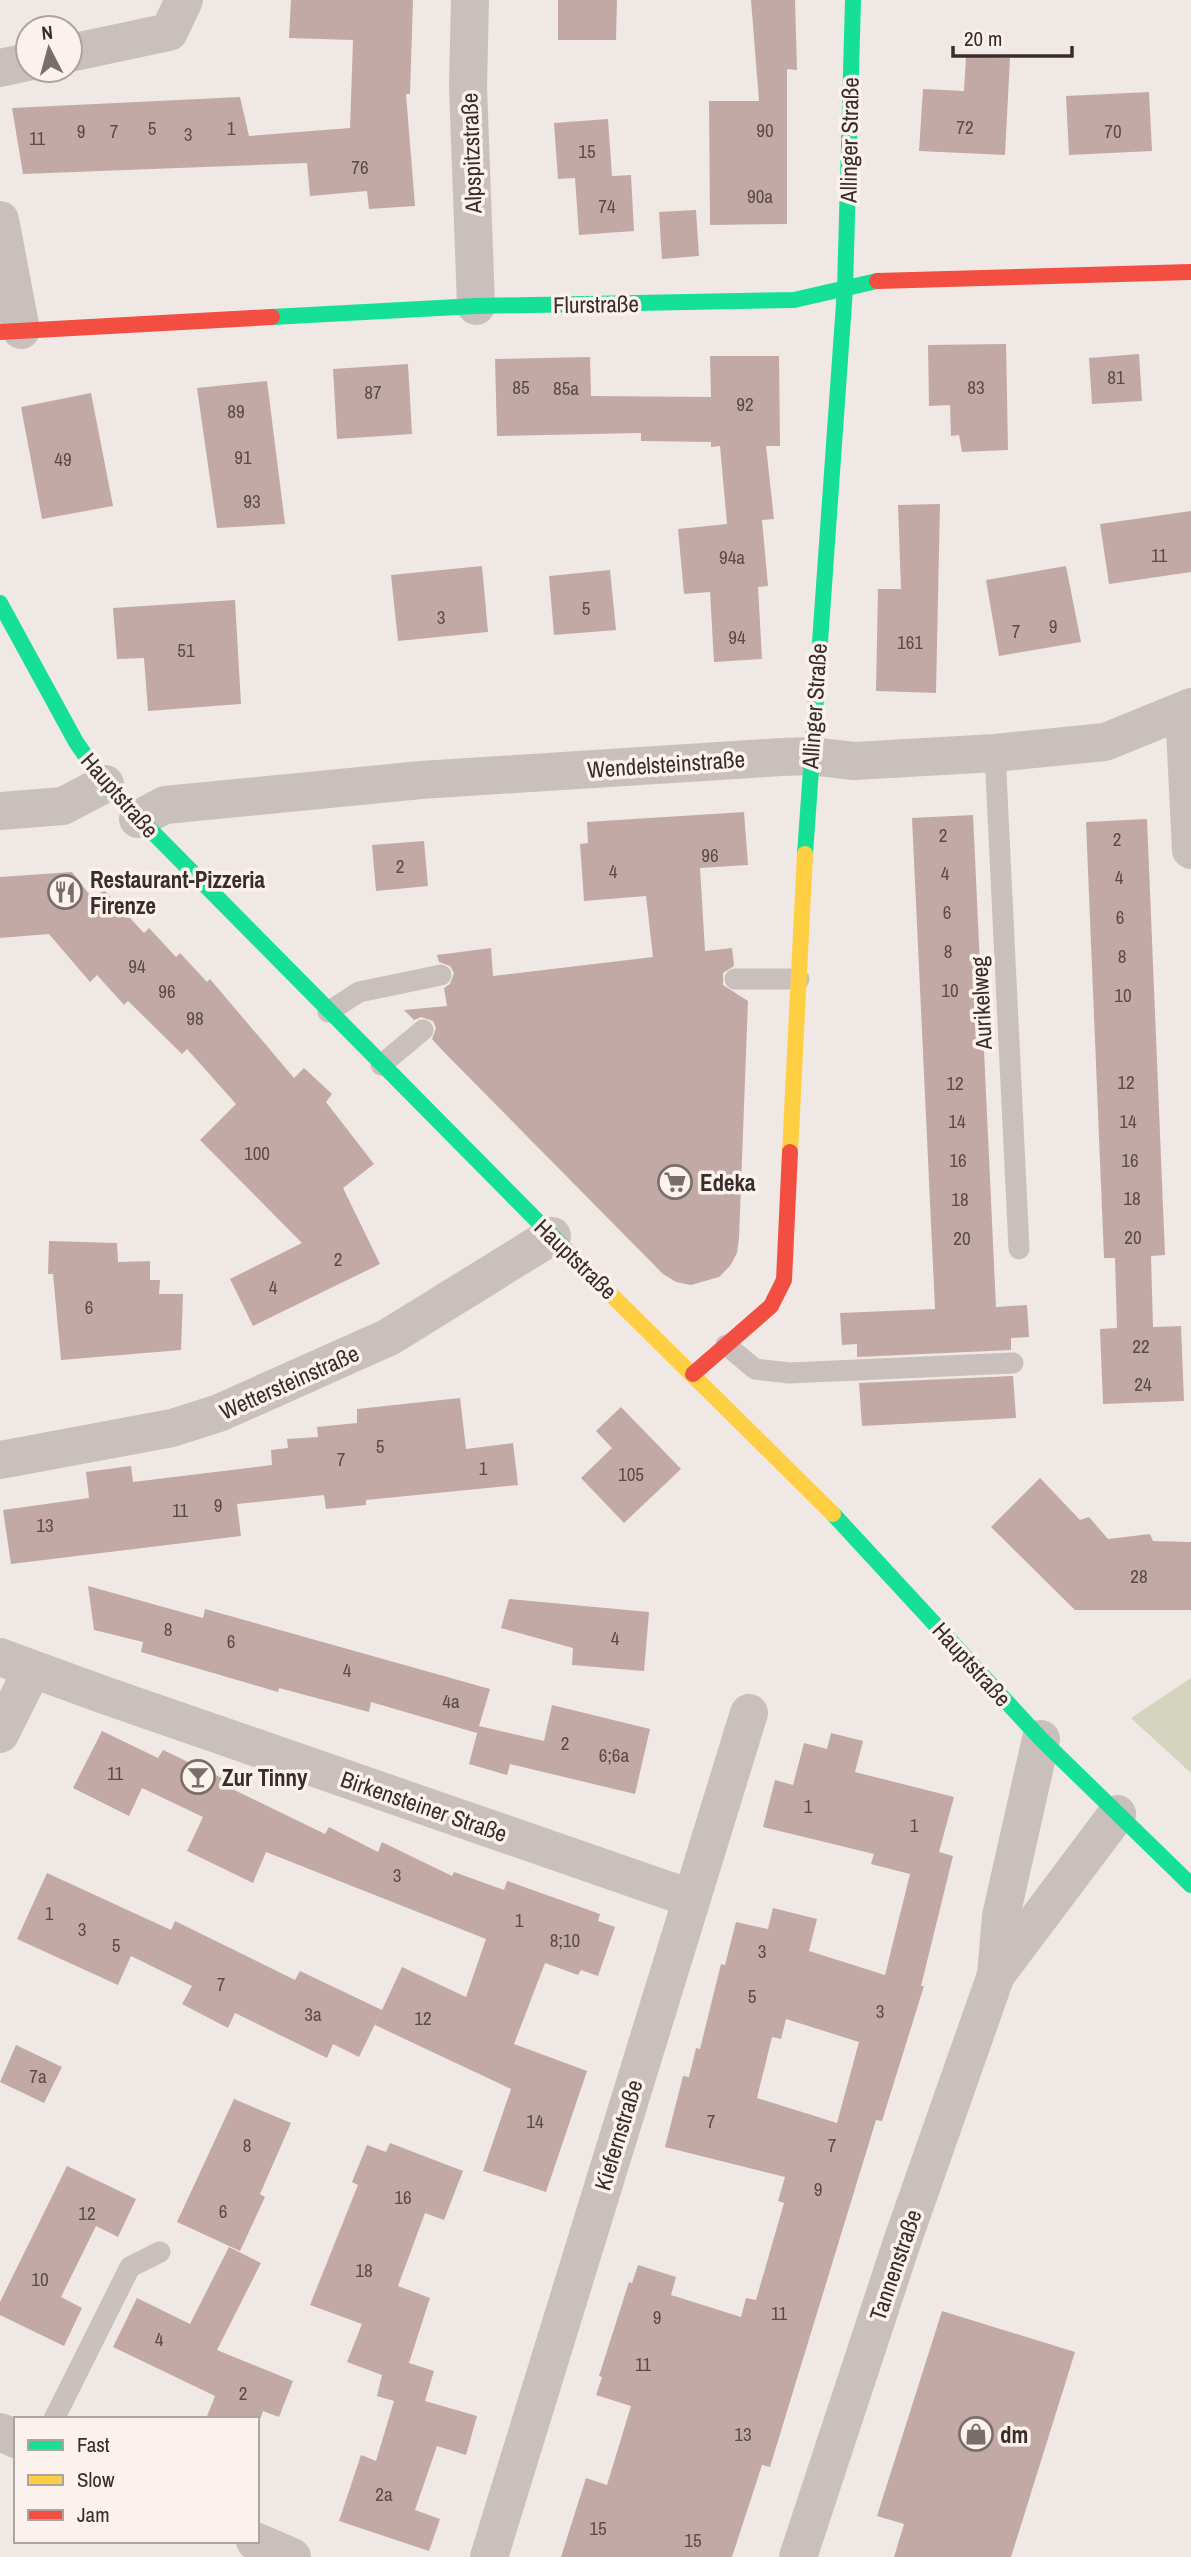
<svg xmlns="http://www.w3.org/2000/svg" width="1191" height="2557" font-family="'Archivo Narrow',sans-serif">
<rect width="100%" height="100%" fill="#f0e8e4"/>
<path fill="#d5d4be" d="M1191,1678V1773L1131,1718Z"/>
<path fill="#c3a9a6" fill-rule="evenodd" d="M291,0H413L410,94H406L415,206L369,209L367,191L310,196L307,163L23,174L12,108L240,97L249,136L350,128L353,40L289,38Z
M558,0H617L616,40H558Z
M751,0H795L797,70L787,69V224L710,225L709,101H759Z
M966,56L1010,58L1005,155L919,151L923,89L964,91Z
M1149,92L1152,151L1069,155L1066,96Z
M608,119L612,176L631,175L634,231L579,235L575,178L558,179L554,123Z
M696,210L699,256L662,259L659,212Z
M1006,344L1008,450L962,452L959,435L951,436L950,405L929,406L928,345Z
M1139,354L1142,401L1092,404L1089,358Z
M710,356H779L780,446H766L774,519L762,520L768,586L758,587L762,659L714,662L710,592L684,594L678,529L727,524L720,446L711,447V442L641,441V433L497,436L495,359L590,357L591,396L711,397Z
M408,364L412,434L337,439L333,369Z
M267,381L285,524L217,528L197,388Z
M91,393L113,506L42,519L21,407Z
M940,504L936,693L876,691L878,589H901L898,505Z
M1191,511V572L1109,584L1100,524Z
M482,566L488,632L398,641L391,575Z
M1066,566L1081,642L999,656L986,580Z
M610,570L616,630L554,635L549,576Z
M235,600L241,704L148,711L144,658L117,659L113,608Z
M744,812L748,865L700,868L705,951L732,948L734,966L723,973V985L748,1001L739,1238L737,1253L730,1266L719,1277L691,1285L676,1282L663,1274L442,1050L432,1039L436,1028L433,1021L421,1017L414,1020L404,1010L447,1006L444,988L450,984L454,973L450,966L439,962L437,955L491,948L493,976L653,957L646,896L584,901L580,844L588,843L587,822Z
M973,815L996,1307L1027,1305L1029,1337L1011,1338V1350L857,1357V1344L842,1345L840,1313L935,1309L912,818Z
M1147,819L1165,1255L1151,1256L1153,1327L1181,1326L1184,1401L1103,1404L1100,1329L1117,1328L1115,1258H1104L1086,822Z
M424,841L428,886L376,891L372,845Z
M72,872L93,899L104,890L144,933L149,928L176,957L180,953L207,982L210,979L294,1078L304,1068L332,1094L326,1102L374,1164L343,1188L380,1264L253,1326L230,1279L302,1243L200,1140L236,1104L187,1049L182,1054L128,1001L124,1005L97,975L90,982L49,934L0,938V877Z
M49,1241L117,1243L118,1262L150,1261V1280H160L159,1294H183L181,1350L61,1360L53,1274H48Z
M1013,1376L1016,1418L862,1426L859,1383Z
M460,1398L466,1449L513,1443L518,1485L366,1500V1505L326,1509L324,1495L237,1504L241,1536L11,1564L3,1510L89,1498L86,1472L131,1466L133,1482L272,1465L271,1450L288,1448L287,1439L318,1437L317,1427L357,1423V1409Z
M621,1407L681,1469L624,1523L581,1478L612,1448L596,1431Z
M1040,1478L1080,1520L1089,1517L1108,1539L1150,1534L1153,1541L1191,1542V1610H1075L991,1527Z
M88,1586L203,1618L205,1609L490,1689L477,1733L371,1702L369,1712L279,1688L278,1692L141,1652L143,1642L94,1630Z
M509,1599L649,1612L644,1671L572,1665L573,1648L501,1628Z
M552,1705L650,1729L635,1794L510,1764L507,1775L469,1764L479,1726L544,1741Z
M102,1731L158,1758L163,1750L226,1780L224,1785L325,1834L329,1827L378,1852L382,1842L452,1876L454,1872L504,1890L507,1881L600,1914L598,1921L615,1927L598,1976L581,1970L578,1975L545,1963L514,2044L587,2071L546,2192L483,2171L511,2089L375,2025L402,1967L466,1997L486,1939L266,1852L253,1883L187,1851L203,1817L142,1788L129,1816L73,1788Z
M831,1733L863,1741L855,1772L954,1797L939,1852L953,1856L921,1986H924L882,2121L876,2120L770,2467L762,2465L732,2557H561L586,2478L607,2485L631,2406L596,2395L602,2377L599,2376L629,2282L632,2283L638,2265L676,2277L671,2295L741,2317L746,2298L756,2300L784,2203L778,2201L785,2177L665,2147L683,2076L689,2077L696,2048L700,2049L721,1964L725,1965L736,1922L768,1929L773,1908L817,1919L809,1951L885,1975L910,1874L871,1864L874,1854L763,1827L775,1780L793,1785L804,1743L827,1749ZM786,2019L859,2042L837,2123L757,2098L772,2037L781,2039Z
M47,1873L171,1930L175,1921L295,1980L300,1971L382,2010L359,2057L333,2044L327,2058L235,2013L228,2028L182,2004L192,1986L131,1956L118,1985L17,1939Z
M16,2045L62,2067L44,2103L0,2082Z
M234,2099L291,2123L260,2194L265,2197L240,2251L177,2222Z
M390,2143L463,2171L444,2220L425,2213L398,2286L430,2298L409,2363L434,2371L425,2401L477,2416L466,2455L437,2446L415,2510L440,2519L429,2551L339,2521L361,2455L376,2461L394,2401L377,2396L382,2375L347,2362L362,2324L310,2305L358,2185L352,2182L367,2145L386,2152Z
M67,2166L136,2199L118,2237L96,2226L61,2297L82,2308L64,2346L0,2315V2302Z
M229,2247L261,2263L217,2350L293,2381L279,2417L263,2411L260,2419H206L215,2396L113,2347L137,2298L190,2324Z
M942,2311L1075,2352L1011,2557H894L904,2524L877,2516Z"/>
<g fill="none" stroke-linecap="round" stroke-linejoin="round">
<path stroke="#c9c0bd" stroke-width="21" d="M995,753L1019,1249
M735,979H799
M328,1012L359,992L441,975
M381,1065L423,1030
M726,1345L755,1369L789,1373L1013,1363
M54,2419L130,2267L160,2252"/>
<path stroke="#c9c0bd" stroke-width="38" d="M470,0L468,86L476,306
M70,53L169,32L184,0
M0,68L28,62
M0,220L21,330
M1184,710L1191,850
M0,811L63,806L105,784
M138,819L165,805L421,780L782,757L810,756L854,761L995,753L1105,742L1191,707
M0,1460L172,1428L219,1413L389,1337L552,1236
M0,1657L104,1695L690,1898
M0,1734L32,1670
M996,1975L1117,1814
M0,2432L16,2439
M255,2541L292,2557
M489,2557L749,1713
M798,2557L903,2239L996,1975L1001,1916L1041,1739"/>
<path stroke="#16e098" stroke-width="16" d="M272,317L476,306L794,300L877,281
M0,603L76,742L105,784L573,1257
M805,854L845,289L853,0
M833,1514L1041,1739L1191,1885"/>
<path stroke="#ffcf43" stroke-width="16" d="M790,1152L805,854
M573,1257L833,1514"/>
<path stroke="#f24e42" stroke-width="16" d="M877,281L1191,272
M0,332L272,317
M693,1374L771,1306L784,1280L790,1152"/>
</g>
<defs>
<g id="restaurant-ring" transform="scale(1.75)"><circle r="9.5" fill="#fbf2ed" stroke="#7a6e6b" stroke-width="1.5"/><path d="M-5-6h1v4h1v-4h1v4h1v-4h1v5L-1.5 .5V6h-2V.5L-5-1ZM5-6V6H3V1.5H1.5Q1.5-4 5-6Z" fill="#7a6e6b"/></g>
<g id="supermarket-ring" transform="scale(1.75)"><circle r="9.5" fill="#fbf2ed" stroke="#7a6e6b" stroke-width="1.5"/><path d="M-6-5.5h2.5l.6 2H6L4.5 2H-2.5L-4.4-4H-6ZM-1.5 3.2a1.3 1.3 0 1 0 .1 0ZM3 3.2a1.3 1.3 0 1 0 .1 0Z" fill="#7a6e6b"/></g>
<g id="bar-ring" transform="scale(1.75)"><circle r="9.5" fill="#fbf2ed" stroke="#7a6e6b" stroke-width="1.5"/><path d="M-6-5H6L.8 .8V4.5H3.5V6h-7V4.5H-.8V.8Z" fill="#7a6e6b"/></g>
<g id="shop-ring" transform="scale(1.75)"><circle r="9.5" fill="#fbf2ed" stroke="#7a6e6b" stroke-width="1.5"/><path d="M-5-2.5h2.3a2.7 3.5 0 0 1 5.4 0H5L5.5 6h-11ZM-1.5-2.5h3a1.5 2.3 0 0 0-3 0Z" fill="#7a6e6b"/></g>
</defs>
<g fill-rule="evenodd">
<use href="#restaurant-ring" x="65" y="892"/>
<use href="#supermarket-ring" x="675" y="1182"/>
<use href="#bar-ring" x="198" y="1777"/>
<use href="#shop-ring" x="976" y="2434"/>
</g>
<g text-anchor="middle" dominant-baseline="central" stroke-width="7" stroke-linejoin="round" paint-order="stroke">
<g font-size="19" fill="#5c4b49">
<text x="965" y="127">72</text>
<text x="152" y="128">5</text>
<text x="231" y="128">1</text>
<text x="765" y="130">90</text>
<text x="81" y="131">9</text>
<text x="114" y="131">7</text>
<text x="1113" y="131">70</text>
<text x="188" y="134">3</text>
<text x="37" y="138">11</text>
<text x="587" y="151">15</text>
<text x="360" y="167">76</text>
<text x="760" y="196">90a</text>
<text x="607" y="206">74</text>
<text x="1116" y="377">81</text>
<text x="521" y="387">85</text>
<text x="976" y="387">83</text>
<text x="566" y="388">85a</text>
<text x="373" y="392">87</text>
<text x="745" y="404">92</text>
<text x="236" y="411">89</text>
<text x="243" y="457">91</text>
<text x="63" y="459">49</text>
<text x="252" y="501">93</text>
<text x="1159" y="555">11</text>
<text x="732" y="557">94a</text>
<text x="586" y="608">5</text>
<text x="441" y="617">3</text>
<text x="1053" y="626">9</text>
<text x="1016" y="631">7</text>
<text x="737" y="637">94</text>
<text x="910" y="642">161</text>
<text x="186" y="650">51</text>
<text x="943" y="835">2</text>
<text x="1117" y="839">2</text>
<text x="710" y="855">96</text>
<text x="400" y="866">2</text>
<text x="613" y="871">4</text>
<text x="945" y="873">4</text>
<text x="1119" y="877">4</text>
<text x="947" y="912">6</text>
<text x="1120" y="917">6</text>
<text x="948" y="951">8</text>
<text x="1122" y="956">8</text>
<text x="137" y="966">94</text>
<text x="950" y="990">10</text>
<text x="167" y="991">96</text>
<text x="1123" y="995">10</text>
<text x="195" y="1018">98</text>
<text x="1126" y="1082">12</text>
<text x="955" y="1083">12</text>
<text x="957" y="1121">14</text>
<text x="1128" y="1121">14</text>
<text x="257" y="1153">100</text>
<text x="958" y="1160">16</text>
<text x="1130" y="1160">16</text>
<text x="1132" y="1198">18</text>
<text x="960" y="1199">18</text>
<text x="1133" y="1237">20</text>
<text x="962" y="1238">20</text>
<text x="338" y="1259">2</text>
<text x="273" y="1287">4</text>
<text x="89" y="1307">6</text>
<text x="1141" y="1346">22</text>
<text x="1143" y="1384">24</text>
<text x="380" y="1446">5</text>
<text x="341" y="1459">7</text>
<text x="483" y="1468">1</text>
<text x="631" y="1474">105</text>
<text x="218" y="1505">9</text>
<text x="180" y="1510">11</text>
<text x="45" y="1525">13</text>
<text x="1139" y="1576">28</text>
<text x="168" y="1629">8</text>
<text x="615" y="1638">4</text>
<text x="231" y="1641">6</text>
<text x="347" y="1670">4</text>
<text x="451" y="1701">4a</text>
<text x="565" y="1743">2</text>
<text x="614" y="1755">6;6a</text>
<text x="115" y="1773">11</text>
<text x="808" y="1806">1</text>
<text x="914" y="1825">1</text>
<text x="397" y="1875">3</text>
<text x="49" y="1913">1</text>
<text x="519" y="1920">1</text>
<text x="82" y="1929">3</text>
<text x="565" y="1940">8;10</text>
<text x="116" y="1945">5</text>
<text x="762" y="1951">3</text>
<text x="221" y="1984">7</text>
<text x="752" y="1996">5</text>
<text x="880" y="2011">3</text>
<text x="313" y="2014">3a</text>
<text x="423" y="2018">12</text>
<text x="38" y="2076">7a</text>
<text x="535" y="2121">14</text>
<text x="711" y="2121">7</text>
<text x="247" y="2145">8</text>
<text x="832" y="2145">7</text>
<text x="818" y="2189">9</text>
<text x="403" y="2197">16</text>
<text x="223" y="2211">6</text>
<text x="87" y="2213">12</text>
<text x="364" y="2270">18</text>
<text x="40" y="2279">10</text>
<text x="779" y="2313">11</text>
<text x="657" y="2317">9</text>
<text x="159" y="2339">4</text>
<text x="643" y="2364">11</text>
<text x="243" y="2393">2</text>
<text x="743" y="2434">13</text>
<text x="384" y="2494">2a</text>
<text x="598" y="2528">15</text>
<text x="693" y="2540">15</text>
</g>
<g font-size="23" fill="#3a2c2a" stroke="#fbf2ed">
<text transform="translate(849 140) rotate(-89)">Allinger Straße</text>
<text transform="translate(471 153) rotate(-92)">Alpspitzstraße</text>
<text transform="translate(596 304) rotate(-1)">Flurstraße</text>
<text transform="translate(814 706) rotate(-86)">Allinger Straße</text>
<text transform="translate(666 764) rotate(-4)">Wendelsteinstraße</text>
<text transform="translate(120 795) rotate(49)">Hauptstraße</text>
<text transform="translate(981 1003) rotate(-93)">Aurikelweg</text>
<text transform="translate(576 1259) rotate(44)">Hauptstraße</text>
<text transform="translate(289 1382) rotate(-24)">Wettersteinstraße</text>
<text transform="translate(972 1664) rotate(48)">Hauptstraße</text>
<text transform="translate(424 1806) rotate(19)">Birkensteiner Straße</text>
<text transform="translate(618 2135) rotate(-73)">Kiefernstraße</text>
<text transform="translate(895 2265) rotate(-71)">Tannenstraße</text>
</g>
<g font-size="23" font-weight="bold" fill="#3a2c2a" stroke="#fbf2ed" text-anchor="start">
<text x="90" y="879">Restaurant-Pizzeria<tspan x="90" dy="26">Firenze</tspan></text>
<text x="700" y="1182">Edeka</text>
<text x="222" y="1777">Zur Tinny</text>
<text x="1000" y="2434">dm</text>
</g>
</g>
<rect x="14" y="2417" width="245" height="126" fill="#fbf2ed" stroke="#aea39f" stroke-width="2"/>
<rect x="28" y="2440" width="35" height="10" fill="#16e098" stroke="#aea39f" stroke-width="2"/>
<text x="77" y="2452" font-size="21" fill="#3a2c2a">Fast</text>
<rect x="28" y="2475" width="35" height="10" fill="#ffcf43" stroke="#aea39f" stroke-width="2"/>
<text x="77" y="2487" font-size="21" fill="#3a2c2a">Slow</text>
<rect x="28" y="2510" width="35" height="10" fill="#f24e42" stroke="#aea39f" stroke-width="2"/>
<text x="77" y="2522" font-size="21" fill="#3a2c2a">Jam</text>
<g transform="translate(49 49) rotate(354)"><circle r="33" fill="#fbf2ed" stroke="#aea39f" stroke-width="2"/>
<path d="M0-5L12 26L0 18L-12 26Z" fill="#7a6e6b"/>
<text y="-10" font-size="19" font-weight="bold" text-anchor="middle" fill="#3a2c2a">N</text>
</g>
<path d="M953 46v10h119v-10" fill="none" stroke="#3a2c2a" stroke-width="3.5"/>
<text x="964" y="46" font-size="21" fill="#3a2c2a" stroke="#fbf2ed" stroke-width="5" paint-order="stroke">20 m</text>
</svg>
